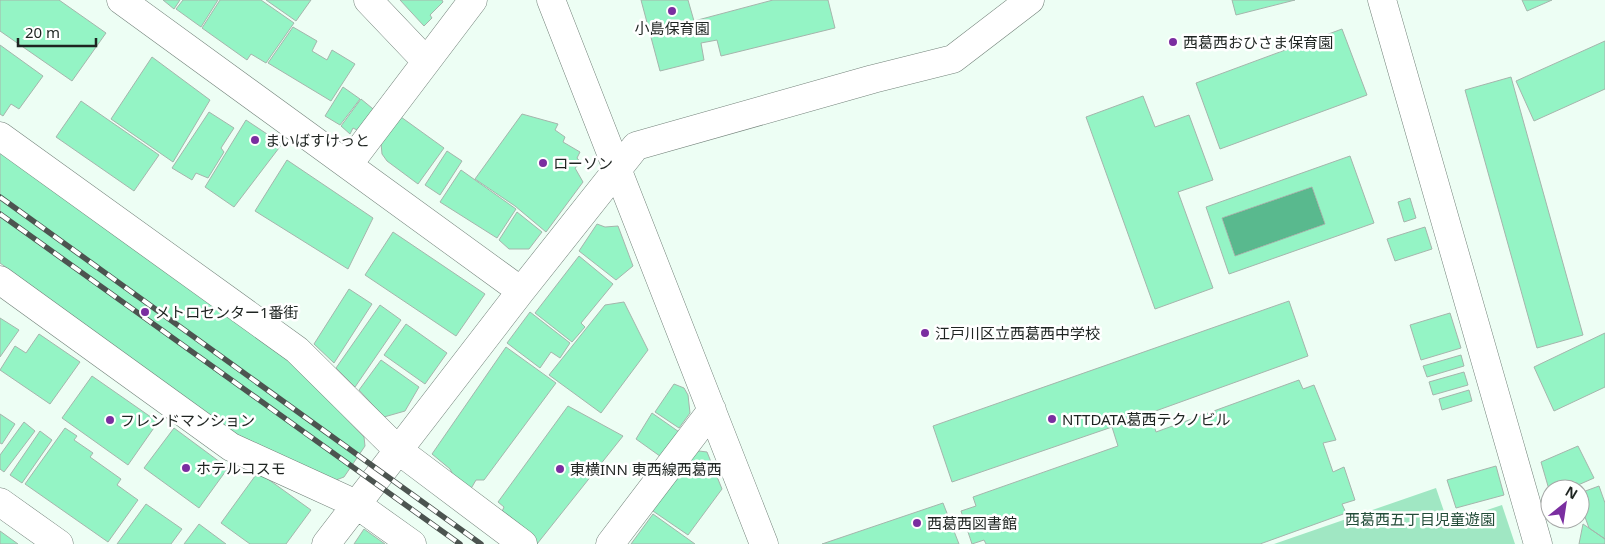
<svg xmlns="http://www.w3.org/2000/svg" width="1605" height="544" font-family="'Noto Sans','Noto Sans JP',sans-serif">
<rect width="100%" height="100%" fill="#edfef4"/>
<path fill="#a0e7c3" d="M1436,488L1448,523L1502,505L1515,544H1274Z"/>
<path fill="#59b98e" stroke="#478c6d" d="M1312,187L1325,224L1235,256L1222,218Z"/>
<path fill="#94f4c5" stroke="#a5b5ac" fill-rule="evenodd" d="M0,0H59L106,33L72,81L0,31Z
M163,0H180L174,9Z
M183,0H218L201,27L176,9Z
M220,0H261L294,23L266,63L251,54L247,60L202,28Z
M266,0H311L296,21Z
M400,0H442L443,2L430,15L432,18L424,26Z
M641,0H688L694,21L773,0H828L835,28L721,56L717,40L701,43L704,60L660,71Z
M1232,0H1295L1236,15Z
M1522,0H1552L1527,11Z
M293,27L317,41L312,51L327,60L332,50L355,64L331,101L268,63Z
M1342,29L1367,95L1220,149L1196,83Z
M1605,41V89L1534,121L1516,81Z
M0,45L43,76L19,109L11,104L3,116L0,114Z
M152,57L210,100L173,162L111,119Z
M1511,77L1583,335L1537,348L1465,90Z
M343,87L360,99L340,125L325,116Z
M1143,96L1155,127L1189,115L1213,180L1178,192L1213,288L1155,309L1086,117Z
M361,99L378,113L357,130L353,128L350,134L341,126Z
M81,101L159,155L134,191L56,137Z
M209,112L234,128L221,148L224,152L208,178L196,173L192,180L172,168Z
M522,114L558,124L555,130L565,137L563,142L580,152L577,158L581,163L575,168L583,182L546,232L515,206L475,179Z
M401,117L444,148L418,184L387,161L382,154L381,143Z
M246,120L282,144L234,207L205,187Z
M447,151L462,161L440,195L425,185Z
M0,152L291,361L364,437L365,446L344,477L336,480L234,433L0,263Z
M1350,156L1374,223L1229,274L1206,207ZM1312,187L1325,224L1235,256L1222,218Z
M287,160L373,218L348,269L255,211Z
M461,170L516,209L497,238L440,202Z
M1410,198L1416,218L1404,222L1398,202Z
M517,212L542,232L529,249H509L499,240Z
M597,224L605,227L618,226L633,266L616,280L579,251Z
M1425,227L1432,249L1395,261L1387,239Z
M393,232L485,294L456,336L365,275Z
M579,256L613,284L581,323L585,327L572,342L535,313Z
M349,289L372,304L334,363L314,344Z
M1289,301L1308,356L1150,413L1156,432L1299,380L1303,389L1314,385L1336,440L1323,443L1333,472L1344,467L1355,500L1342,504L1346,513L1260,544H986L984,540L972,544L961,511L976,506L973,497L1118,446L1112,427L952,482L933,426Z
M624,302L648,350L601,413L549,375L605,305Z
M380,305L401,320L355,387L336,368Z
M530,312L570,343L560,358L551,352L540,368L507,343Z
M1450,313L1461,348L1421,360L1410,325Z
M0,318L19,330L0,357Z
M406,324L447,353L425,384L384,355Z
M1605,333V387L1554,411L1534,367Z
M39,334L80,362L50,404L0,370L15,346L26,353Z
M506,347L556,383L484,480H476L469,492L458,484L450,469L432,454Z
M1461,355L1464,366L1427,377L1423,366Z
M381,360L419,387L405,411L384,417L359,390Z
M1464,372L1468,385L1433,395L1429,382Z
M92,376L158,422L128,465L62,418Z
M674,384L684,388L688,395L690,413L679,428L655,412Z
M1469,390L1472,401L1442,410L1439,399Z
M568,406L623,436L537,544L505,526L500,516L504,507L498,502Z
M652,413L682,434L664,459L636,439Z
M0,414L15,424L2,444L0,443Z
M24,422L35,431L4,472L0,469V455Z
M65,428L77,436L74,440L93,453L90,457L121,479L117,485L138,500L108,542L25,484Z
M174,428L228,468L199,508L144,468Z
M40,431L52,440L22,483L10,475Z
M1578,446L1594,478L1569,489H1550V493L1541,462Z
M691,450L707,452L722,489L688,535L650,509Z
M1496,466L1504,495L1456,508L1447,480Z
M258,472L311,510L286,544H250L221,523Z
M1599,486L1605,503V539L1589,528L1585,517L1581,519L1580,517V493Z
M943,503L959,544H822Z
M146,504L182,529L171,544H117Z
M653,514L695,544H631Z
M199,524L226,544H184Z
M1583,524L1605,539V544H1579Z
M364,529L385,544H354Z
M0,531L18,544H0Z"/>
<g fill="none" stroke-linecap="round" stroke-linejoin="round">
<g stroke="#73827a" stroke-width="29">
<path id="minor" d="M121,0L521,291
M368,0L426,61
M551,0L764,544
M1382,0L1538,544
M0,136L297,350L398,450L523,544
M348,165L473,0
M0,280L231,447L356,504L412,544
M0,502L59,544
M326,544L521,291L636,146L873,79L953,59L1030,0
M610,544L712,410"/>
</g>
<use href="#minor" stroke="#fff" stroke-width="28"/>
<g stroke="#4c5450" stroke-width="5.5">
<path id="rail" d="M0,197L481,544
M0,214L460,544"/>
</g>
<use href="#rail" stroke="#fff" stroke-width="4" stroke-dasharray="11" stroke-linecap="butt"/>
</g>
<g fill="#7a2ea0" stroke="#fff" stroke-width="2">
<circle cx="672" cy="11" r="5"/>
<circle cx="1173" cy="42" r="5"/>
<circle cx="255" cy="140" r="5"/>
<circle cx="543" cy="163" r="5"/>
<circle cx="145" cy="312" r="5"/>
<circle cx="925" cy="333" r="5"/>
<circle cx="1052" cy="419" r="5"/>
<circle cx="110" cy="420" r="5"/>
<circle cx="186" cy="468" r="5"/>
<circle cx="560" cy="469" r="5"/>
<circle cx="917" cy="523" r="5"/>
</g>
<g text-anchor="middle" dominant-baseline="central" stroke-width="5" stroke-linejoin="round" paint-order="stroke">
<g font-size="15" fill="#1e2421" stroke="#fff" text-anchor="start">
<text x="672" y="28" text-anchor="middle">小島保育園</text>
<text x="1183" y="42">西葛西おひさま保育園</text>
<text x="265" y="140">まいばすけっと</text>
<text x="553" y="163">ローソン</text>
<text x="155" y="312">メトロセンター1番街</text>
<text x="935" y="333">江戸川区立西葛西中学校</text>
<text x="1062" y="419">NTTDATA葛西テクノビル</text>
<text x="120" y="420">フレンドマンション</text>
<text x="196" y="468">ホテルコスモ</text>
<text x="570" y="469">東横INN 東西線西葛西</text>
<text x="927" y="523">西葛西図書館</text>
</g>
<g font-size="15" fill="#234c39" stroke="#fff">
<text x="1420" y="519">西葛西五丁目児童遊園</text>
</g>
</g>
<g transform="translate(1565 504) rotate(30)"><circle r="24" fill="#ffffff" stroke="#a5a7a6"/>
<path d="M0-4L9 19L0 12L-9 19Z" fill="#7a2ea0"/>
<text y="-8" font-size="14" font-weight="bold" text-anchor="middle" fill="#1e2421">N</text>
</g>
<path d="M18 38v8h78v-8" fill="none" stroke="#1e2421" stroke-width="2.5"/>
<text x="25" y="38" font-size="15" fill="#1e2421" stroke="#ffffff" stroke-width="4" paint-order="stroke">20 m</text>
</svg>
